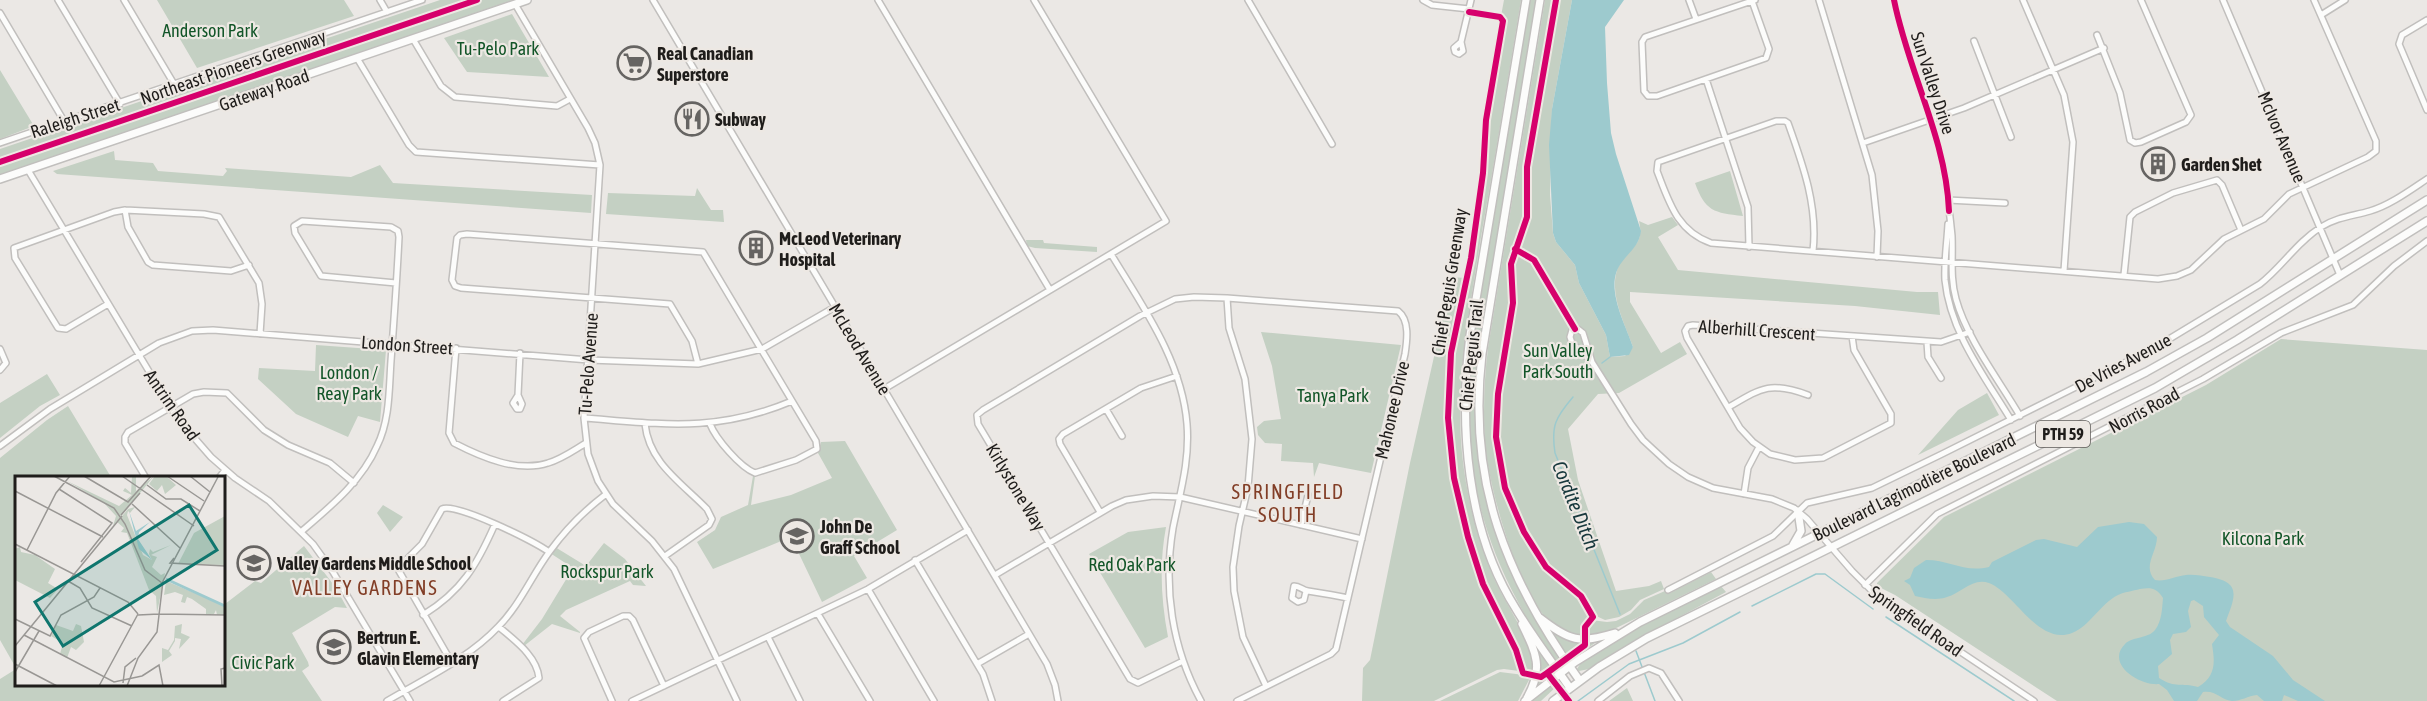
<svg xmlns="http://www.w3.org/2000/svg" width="2427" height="701" font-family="'Asap Condensed',sans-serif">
<rect width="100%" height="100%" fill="#ebe8e5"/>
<path fill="#c4d0c3" d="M157,0H344L354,16L197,68Z
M440,0H513L0,176V149Z
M1504,0H1521C1508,79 1495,158 1481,237C1470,308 1455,380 1462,453C1466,493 1476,534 1491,571C1503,604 1536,640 1532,675L1523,670L1515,644L1484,583L1464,519L1453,463L1449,414L1453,350L1474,247L1479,195L1484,172L1487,121L1504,21L1501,16Z
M1529,0H1537L1480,350L1478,449L1488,506L1505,560L1524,600L1557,654L1560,666C1542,651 1529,623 1518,602C1446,468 1468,366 1492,223C1504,149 1516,74 1529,0Z
M1545,0H1554L1527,158L1525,218L1510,262L1512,300L1495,403L1494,432L1501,481L1519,527L1546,569L1579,596L1590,615L1584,627V637C1573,636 1560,630 1551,623C1518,594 1489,488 1485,444C1483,412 1484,380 1488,348Z
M1557,0H1572L1552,109L1550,195L1553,233L1556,242L1575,265L1579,283L1606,335L1610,357L1625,356L1633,347C1624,322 1607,291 1619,265C1628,247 1645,247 1639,221L1648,225L1672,217L1678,225L1658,237L1678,270L1917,292H1938L1940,315L1855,306L1630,292V302L1661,353L1680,342L1687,354L1619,393L1598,394L1568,429L1578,480L1616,591L1649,586L1661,581L1664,589L1640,600L1631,610L1619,617L1605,620L1594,615L1580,593L1552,572L1542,560L1516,513L1504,482L1499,457L1497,411L1514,303L1513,264L1528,219V169Z
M512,14L549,77L467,72L444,38Z
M0,70L34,126L0,139Z
M114,151L115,160L153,163L158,171L223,176L227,171L225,168L351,177L380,165L393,183L592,195L591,213L57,174L53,171Z
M1730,171L1743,216C1714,213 1705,211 1695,183Z
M697,188L711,210H723L724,222L606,214L608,193L695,196Z
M1026,240H1043L1044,243L1097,247V252L1035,248L1027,246Z
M1452,277L1465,278C1459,305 1452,332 1449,359C1442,435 1455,510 1481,582C1489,604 1502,623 1512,643C1516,651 1518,660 1521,669L1519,671L1504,669L1497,670L1434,701H1362L1363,668L1370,660L1410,463Z
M1261,332L1401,345L1371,473L1319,463L1314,477L1313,463L1281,461L1282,444L1265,443L1258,435L1257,427L1264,421L1281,419L1272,366Z
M2281,339L2427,350V701H2057L1895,595L1877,586V583L1944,517L2206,385Z
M316,345L386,350L380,422L358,416L348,437L296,414L258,379L259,368L315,371Z
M47,374L60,395L40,406L0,438V403Z
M1987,393L1999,415L1918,455L1958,410Z
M68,406L111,477L16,478V668L0,640V458L47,420Z
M845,441L897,530L854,556L867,578L822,602L791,537L713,569L697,542L715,530L721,517L748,505L753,476H755L751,505L791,495L832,478L818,453L821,442Z
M383,505L403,517L390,532L377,513Z
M1166,527C1159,564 1161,600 1168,637L1145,648L1089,554L1128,532Z
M604,543L625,559L646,586L633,585L630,581L566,610L560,616L580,632V633L552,624L524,646L522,645L542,619L573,568L550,553L555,547L586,566Z
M304,546L336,588L347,608L335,607L292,633L308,662L309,666L302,671L322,701H0V679L16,669V684H224V602L225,604L255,581L261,583Z
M1711,572L1716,579L1606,633L1585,637L1587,626L1591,620L1607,622L1616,621L1630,614L1644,600L1665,591L1670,593Z
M1720,585L1726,592L1638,639L1589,669L1579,671L1577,669L1582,661L1639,627Z
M1547,626L1568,640L1595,643L1569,661Z
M1540,652L1554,672L1538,685Z
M1500,672L1531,676L1518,701H1440Z
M1555,681L1558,685L1541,701H1530Z
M1627,688L1633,701H1609Z"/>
<path fill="#9dcace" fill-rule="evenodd" d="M1572,0H1624L1605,27L1607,83L1611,133L1616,154L1641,231C1639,246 1630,251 1622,262C1603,285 1625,323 1633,347L1629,355L1610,357L1606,335L1579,283L1575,265L1556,242L1553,233L1549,145L1552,109Z
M2129,522L2144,524L2157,537C2157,553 2142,566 2155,580C2165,582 2176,576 2186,575C2194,574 2202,576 2210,577C2242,582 2235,597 2226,621L2230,627L2273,656L2293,680L2325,701H2298L2284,695L2282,701H2264L2257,695C2248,696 2241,701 2232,701C2221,700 2216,690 2203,692L2197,701H2174L2167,690L2159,684C2140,686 2105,664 2125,644C2133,636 2148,639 2155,630C2162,621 2162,608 2163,598C2157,588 2151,587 2140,589C2133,591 2124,592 2118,595C2100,604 2090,626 2072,633C2038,646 2015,593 1989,583C1973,577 1961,593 1947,597C1936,601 1925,598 1915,596L1910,585L1904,581L1910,578L1914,568L1926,560C1950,560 1964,573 1989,567L1992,562L2036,540L2044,539L2077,547L2098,527ZM2194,600L2203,606L2204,617L2219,635L2212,644C2215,663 2216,676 2198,687C2181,682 2176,689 2159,678L2158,666L2172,654L2170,640L2173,634L2186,632L2191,627L2188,611L2191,601Z"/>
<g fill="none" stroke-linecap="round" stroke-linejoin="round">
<path stroke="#9dcace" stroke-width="1.5" d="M1602,363L1610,357
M1588,379L1592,375
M1573,397C1555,418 1551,426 1555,453L1620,614
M1752,606L1816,574H1825L1873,609
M1886,617L2014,701
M1636,651L1655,701
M1578,701L1629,664L1683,643L1740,612"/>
<g stroke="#c1bfbd" stroke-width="8">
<path id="minor" d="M58,0L120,104
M124,0L174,84
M380,0L387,12
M653,0L1047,664L1055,685L1058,701
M878,0L1050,290
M1248,0L1332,144
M1423,0L1432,5L1469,9
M1689,0L1696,19
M1819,0L1872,175L1878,231L1877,257
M1894,0C1904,52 1926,99 1939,149C1946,178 1949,206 1952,236C1953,257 1950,278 1956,299C1967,339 1999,380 2020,416
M2023,0L2064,95L2073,142L2064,271
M2223,0L2340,275
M1752,1L1769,49L1766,58L1657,96H1648L1644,91L1642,42L1645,37L1755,0
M515,4L588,128L595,143L600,165L584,418L588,454L598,481L613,504L652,541L674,569L737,701
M0,13L64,121
M2321,15L2345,0
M2427,20L2402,35L2399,44L2427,110
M2097,35L2120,93L2130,140L2135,143L2141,142L2186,122L2191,115L2141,0
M413,39L441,86L455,97L557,106L570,99
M1974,41L2011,137
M1461,42L1454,48L1455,52L1459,54L1463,51L1461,42L1471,0
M357,58L409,145L416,152L600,165
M1706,79L1748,207L1749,247
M0,143L422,0
M1863,143L1964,108L2104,48
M28,170L177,418L211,457L235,478L269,501L313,544L333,572L410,701
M1948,200L2005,203
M125,210L128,227L148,262L153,265L231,271L249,265
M1948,224C1947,243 1944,261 1945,280C1950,332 1985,377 2011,420
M1813,251C1818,206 1803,165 1788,123L1785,121H1776L1658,162L1657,171C1669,202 1677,231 1711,243L2158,279L2177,276L2191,270L2224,239L2264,219L2289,194L2368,157L2376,151V141L2314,0
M1111,254C1143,307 1182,361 1187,424C1190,461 1180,493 1173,528C1163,588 1172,648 1201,701
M2124,275L2130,217L2135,212L2173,193L2217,180L2222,185L2241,230
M1227,298L1229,328L1245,379L1252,439L1248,487L1239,526L1233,567L1234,591L1243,637L1266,686
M108,304L66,329L58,328L15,258L14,248L114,212L125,210L204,214L219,217L259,283L262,304L260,334
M1852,336L1854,350L1891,414V423L1823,458L1795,460L1770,454L1753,442L1740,428L1687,338L1685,331L1688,326L1693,325L1941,342L1970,332
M1927,342L1928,357L1941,378
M456,348L449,433L454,443C481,457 518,473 548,463C562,459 574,450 586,443
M0,349L6,363L0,370
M1592,362L1572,343L1570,337L1572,330L1578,329L1583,333L1592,362L1631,424L1643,440L1669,464L1688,477L1713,488L1772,499L1794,508L1807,519L1852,571L1877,596L2034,701
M698,364L692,341L670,304L461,288L455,286L452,280L457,238L460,235L467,234L703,252L816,441L817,449L796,460L755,473C740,467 716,439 710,424
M884,389L1166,221L1034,0
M518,395L522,404L520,409H517L513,403L518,395L520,353
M1729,407C1761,388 1770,381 1808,395
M1106,409L1122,436
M584,418C663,424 716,433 792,401
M645,424C649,463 682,483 707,509L712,519L709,525L665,556
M0,446L50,409L159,343L192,331L213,330L589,360L698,364L762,349L835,307
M146,478L125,443V437L128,432L193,394L204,392L227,393L264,430L288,445L330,463L354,483
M219,478L225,470
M1744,494L1748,468L1759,447
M1100,512L1060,444L1059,439L1063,434L1141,388L1177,376
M1301,525L1308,495
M302,531C330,507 362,481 377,446C390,420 389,389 391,361C394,320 397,278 399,237L398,231L391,227L302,221L294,226L295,233L321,276L396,283
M915,560L983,674L992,701
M995,575L1112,506L1126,500L1153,496L1180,497L1362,539
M1865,585L1937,514L2203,379L2281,333L2353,305L2394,266L2427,241
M868,589L934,701
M1668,590L1773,536L1807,503L1872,488L1942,454L2156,347L2260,284C2282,267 2296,243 2321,227C2337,217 2353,216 2370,211C2390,205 2409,191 2427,179
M1306,591L1304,600L1298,602L1292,598L1294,586C1300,586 1302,590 1308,591C1321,593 1334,595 1348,598
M818,614L870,701
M423,615C462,591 477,565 495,524
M499,627C514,640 537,656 539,678L503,701
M768,637L800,701
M1183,661L1138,683L1130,679L978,424L977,415L983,410L1140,316L1175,299L1194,297L1227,298L1398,311C1410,320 1407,341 1405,354L1336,649L1331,654L1237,701
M452,663L399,571L402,564L422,544L442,509C455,502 534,541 549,552
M977,664L1029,634
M387,701C424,679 468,659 498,627C520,605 532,575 550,551C566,529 584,511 605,495
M612,701L584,638L589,632L623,616H629L633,620L664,686
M632,701L868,589L968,530
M1598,701L1630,676L1649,668L1661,673L1679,701"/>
</g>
<g stroke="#c1bfbd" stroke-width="10">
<path id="major" d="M1526,0L1470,335C1459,425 1466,530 1516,609C1532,636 1552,662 1570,688
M1540,0L1482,354C1467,481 1506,579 1580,681
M0,179L527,0
M1793,545L1801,531L1798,511
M1540,618C1570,641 1579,644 1615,633
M1522,624C1536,653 1544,668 1527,698
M1525,701L1575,662L1640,622L2146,372L2207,338L2427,200
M1553,701L1599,667L1647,638L2155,388L2237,340L2427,221"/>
</g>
<use href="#minor" stroke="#fcfcfb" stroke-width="5"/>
<use href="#major" stroke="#fcfcfb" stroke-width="7"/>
<g stroke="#ede8e3" stroke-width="10">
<path id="cycleway" d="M1556,0L1527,167V217L1511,264L1513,303L1498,394L1496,437L1505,488L1524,532L1546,567L1581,596L1593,617L1585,627V645L1547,673L1569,701
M1894,0C1908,71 1946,138 1949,211
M1469,12L1500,17L1503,21L1486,120L1483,173L1471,258L1451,353L1448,418L1454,478L1468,537L1483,584L1516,650L1523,673L1541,677L1547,673
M0,162L477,0
M1515,249L1534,260L1575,329"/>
</g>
<use href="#cycleway" stroke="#d6006c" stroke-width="6"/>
</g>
<defs>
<g id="supermarket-ring" transform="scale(1.725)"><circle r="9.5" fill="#ede8e3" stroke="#666462" stroke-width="1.5"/><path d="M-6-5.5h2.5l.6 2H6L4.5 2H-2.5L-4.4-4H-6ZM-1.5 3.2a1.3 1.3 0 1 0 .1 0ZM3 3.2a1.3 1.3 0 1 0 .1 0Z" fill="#666462"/></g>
<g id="restaurant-ring" transform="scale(1.725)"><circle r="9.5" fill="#ede8e3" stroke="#666462" stroke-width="1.5"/><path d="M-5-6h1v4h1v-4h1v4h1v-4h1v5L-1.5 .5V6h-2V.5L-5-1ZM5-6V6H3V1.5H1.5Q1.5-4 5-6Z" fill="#666462"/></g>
<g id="building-ring" transform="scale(1.725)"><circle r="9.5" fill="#ede8e3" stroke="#666462" stroke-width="1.5"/><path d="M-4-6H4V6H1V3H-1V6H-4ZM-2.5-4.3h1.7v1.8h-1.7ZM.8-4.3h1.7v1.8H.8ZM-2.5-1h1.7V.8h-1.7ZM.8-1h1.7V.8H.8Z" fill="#666462"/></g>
<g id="school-ring" transform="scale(1.725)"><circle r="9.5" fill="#ede8e3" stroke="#666462" stroke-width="1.5"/><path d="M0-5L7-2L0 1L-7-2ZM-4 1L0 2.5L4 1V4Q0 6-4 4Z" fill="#666462"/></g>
</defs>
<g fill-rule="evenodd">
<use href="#supermarket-ring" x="634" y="63"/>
<use href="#restaurant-ring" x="692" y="119"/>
<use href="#building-ring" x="2158" y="164"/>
<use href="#building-ring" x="756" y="248"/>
<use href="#school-ring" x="797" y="536"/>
<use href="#school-ring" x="254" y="563"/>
<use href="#school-ring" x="334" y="647"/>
</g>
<g text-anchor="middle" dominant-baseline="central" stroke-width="4.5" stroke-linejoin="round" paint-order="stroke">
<rect fill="#ede8e3" stroke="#5d5a57" stroke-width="1.5" x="2036" y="421" width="54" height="26" rx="4.5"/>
<g font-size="16" font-weight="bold" fill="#1f1d1b">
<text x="2063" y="434">PTH 59</text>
</g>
<g font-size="18" fill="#125528" stroke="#ede8e3">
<text x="210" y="30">Anderson Park</text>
<text x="498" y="48">Tu-Pelo Park</text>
<text x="1558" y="350">Sun Valley<tspan x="1558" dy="21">Park South</tspan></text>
<text x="349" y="372">London /<tspan x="349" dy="21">Reay Park</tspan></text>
<text x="1333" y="395">Tanya Park</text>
<text x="2263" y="538">Kilcona Park</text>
<text x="1132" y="564">Red Oak Park</text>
<text x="607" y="571">Rockspur Park</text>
<text x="263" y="662">Civic Park</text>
</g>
<g font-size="18" font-weight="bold" fill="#1f1d1b" stroke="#ede8e3" text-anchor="start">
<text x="657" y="53">Real Canadian<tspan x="657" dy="21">Superstore</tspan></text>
<text x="715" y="119">Subway</text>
<text x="2181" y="164">Garden Shet</text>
<text x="779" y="238">McLeod Veterinary<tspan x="779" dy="21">Hospital</tspan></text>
<text x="820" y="526">John De<tspan x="820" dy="21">Graff School</tspan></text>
<text x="277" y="563">Valley Gardens Middle School</text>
<text x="357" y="637">Bertrun E.<tspan x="357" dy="21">Glavin Elementary</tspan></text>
</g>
<g font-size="18" fill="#1f1d1b" stroke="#ede8e3">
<text transform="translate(233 67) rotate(-19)">Northeast Pioneers Greenway</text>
<text transform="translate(1933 83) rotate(72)">Sun Valley Drive</text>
<text transform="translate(264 90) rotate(-19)">Gateway Road</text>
<text transform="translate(75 118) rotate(-18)">Raleigh Street</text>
<text transform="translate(2282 137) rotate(67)">McIvor Avenue</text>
<text transform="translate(1449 282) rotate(-81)">Chief Peguis Greenway</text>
<text transform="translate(1757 330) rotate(4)">Alberhill Crescent</text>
<text transform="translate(407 345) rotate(4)">London Street</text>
<text transform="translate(860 349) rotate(59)">McLeod Avenue</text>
<text transform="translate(1471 355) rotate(-84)">Chief Peguis Trail</text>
<text transform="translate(2123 363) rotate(-28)">De Vries Avenue</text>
<text transform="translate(588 364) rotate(-86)">Tu-Pelo Avenue</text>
<text transform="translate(172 405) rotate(55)">Antrim Road</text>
<text transform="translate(1392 410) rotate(-77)">Mahonee Drive</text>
<text transform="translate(2144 410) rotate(-28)">Norris Road</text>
<text transform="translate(1016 487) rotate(59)">Kirlystone Way</text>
<text transform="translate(1914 487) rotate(-26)">Boulevard Lagimodière Boulevard</text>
<text transform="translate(1916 621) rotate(35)">Springfield Road</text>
</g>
<g font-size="20" letter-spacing="1.5" fill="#823e27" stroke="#ede8e3">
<text x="1288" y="491">SPRINGFIELD<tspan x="1288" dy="23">SOUTH</tspan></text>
<text x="365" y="587">VALLEY GARDENS</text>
</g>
<g font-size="20" font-style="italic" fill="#17383c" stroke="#ede8e3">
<text transform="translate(1576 505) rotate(68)">Cordite Ditch</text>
</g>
</g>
<g transform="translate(15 476)">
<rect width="210" height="210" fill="#ebe8e5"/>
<path d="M117,0H121V15L139,0L98,50L101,40L88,26L52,5L104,30L117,19L108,15L110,12L116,17ZM140,0H151L161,9L150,18L147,9L142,15L134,8ZM120,31L115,37L113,35L112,39L128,79L137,84L134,78L135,73L138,76L156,69L136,79L142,81L137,91L146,99L150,97L142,137L141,120L134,114L112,57L106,56L109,52L102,46L113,33ZM210,40V89L163,88L179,57ZM5,71L6,76L20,79L40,93L33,107L43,113L35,122L0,104V73ZM151,105L210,130V139H202L201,134L199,138H191V133L177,123L172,121L170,127L166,126L168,119L160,116L149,119ZM61,148L66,150L69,166L61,174L56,171L52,182L45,178L48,167L36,160L41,149L58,155ZM167,148L166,157L175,161L164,173L166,163L160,162V165L154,175L157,179L147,186V172L153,174L159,164L160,150Z" fill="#c4d0c3"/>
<path d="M114,35L121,55L135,46L124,56L123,63L137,84L124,73Z" fill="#9dcace"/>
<path fill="none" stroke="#9dcace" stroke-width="3" d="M151,103L210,130"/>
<path fill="none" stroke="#999794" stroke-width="1.5" d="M39,0L99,32L110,48L130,94L147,107M69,0L113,26L136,0M107,0L179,50M152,0L189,25M175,0L195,16M132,9L151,23H166L185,35M44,13L97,47L66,86M0,15L88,61M117,28L165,72M106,39L125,17M0,68L113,126L123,138M12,74L41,17L55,0M159,82L155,87L210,90M53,105L65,112L77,132L117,150M144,138L210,139M123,139L144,138M0,143L35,160L46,139L79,121L85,112M9,159L99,206L127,200M0,170L107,40M0,188L42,210M0,196L24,155M127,200L144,189L148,210M108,207L110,191L121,182M84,210L123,138M112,210L123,182L142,156L148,105L203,1M207,210L206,193L210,192"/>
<path fill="#0f766e" fill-opacity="0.15" stroke="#0f766e" stroke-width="3" d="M174,29L202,74L48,170L20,126Z"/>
<rect width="210" height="210" fill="none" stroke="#1f1d1b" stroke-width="3"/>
</g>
</svg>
